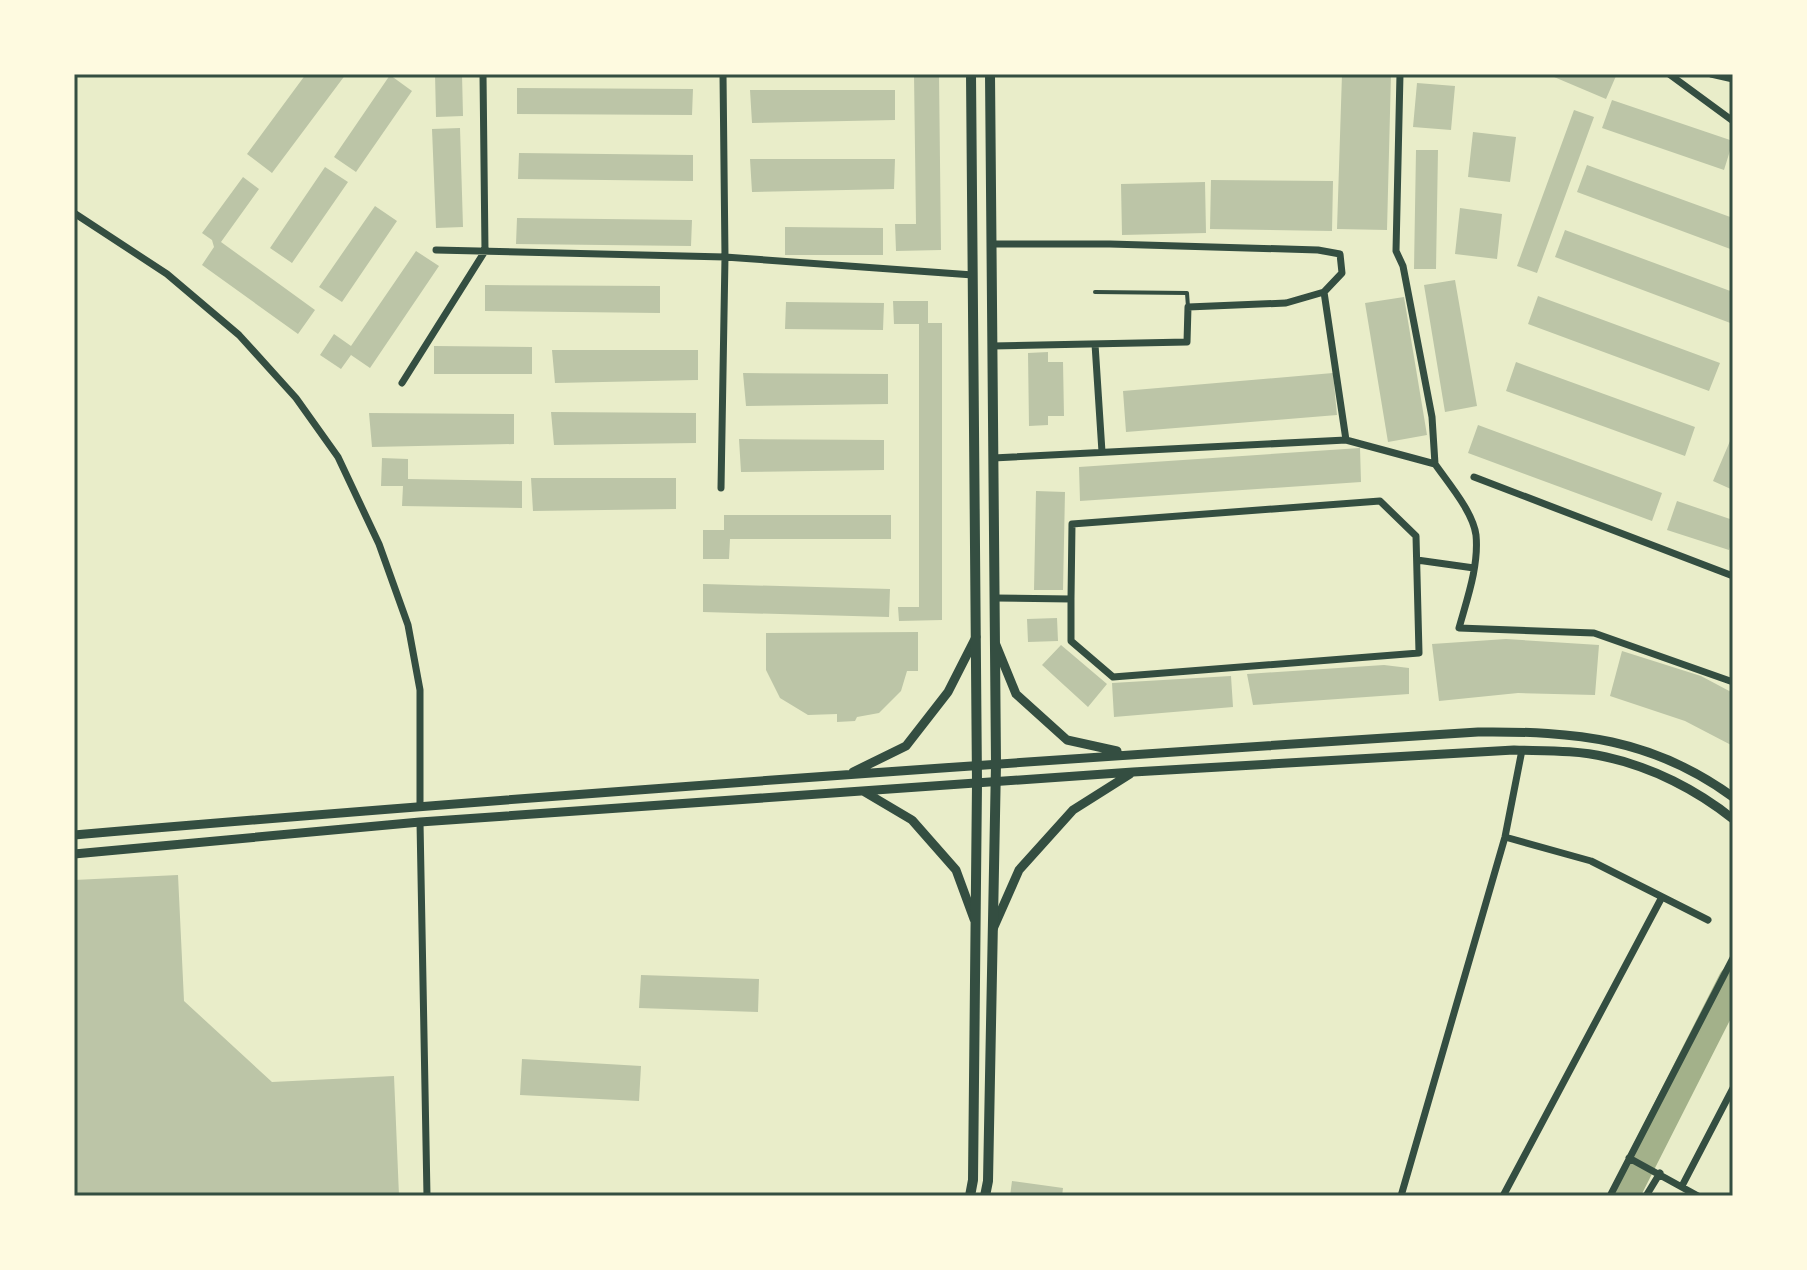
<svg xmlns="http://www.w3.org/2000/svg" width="1807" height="1270" font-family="Figtree,sans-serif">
<rect width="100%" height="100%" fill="#e9edc9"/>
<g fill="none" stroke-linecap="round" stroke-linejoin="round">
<path stroke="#a3b18a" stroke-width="30" d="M1624,1196L1733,981"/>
</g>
<path fill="#bcc5a7" d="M306,74H346L272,173L247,154Z
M435,74H462L463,116L436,117Z
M914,74H939L941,250L896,251L895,224H916Z
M1342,74H1391L1387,230L1337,229Z
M1547,74H1610L1616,76L1606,99Z
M390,75L412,91L356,172L334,157Z
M1417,83L1455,86L1451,130L1413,127Z
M517,88L693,89L692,115L517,114Z
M750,90H895V120L752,123Z
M1612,100L1733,141L1724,170L1602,128Z
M1574,110L1594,117L1537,273L1517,266Z
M460,128L463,227L436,228L432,129Z
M1473,132L1516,137L1510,182L1468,177Z
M1416,150H1438L1436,269H1414Z
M519,153L693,155V181L518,179Z
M750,159H895L894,189L752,192Z
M1587,165L1733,218V250L1577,192Z
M325,167L348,182L292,263L270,248Z
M243,177L259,189L221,242L315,310L298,334L202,265L214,247L212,240L202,233Z
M1211,180L1333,181L1332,231L1210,229Z
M1205,182L1206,233L1122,235L1121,184Z
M375,206L397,221L342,302L319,287Z
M1460,208L1502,214L1497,259L1455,254Z
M517,218L692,220L691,246L516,244Z
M785,227L883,228V255H785Z
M1565,230L1733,292V324L1555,257Z
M416,251L439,266L370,368L351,355L341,369L320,355L334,334L351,346Z
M1455,280L1477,406L1445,412L1424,285Z
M485,285L660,286V313L485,311Z
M1538,296L1720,363L1709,391L1528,324Z
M1404,297L1427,435L1388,442L1365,303Z
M893,301H928V323H942V620L899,621L898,607H919V324H894Z
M786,302L884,303L883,330L785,329Z
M434,346L532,347V374H434Z
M552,350H698V380L555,383Z
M1048,352V362H1063L1064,416H1048V425L1029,426L1028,353Z
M1516,362L1695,427L1685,456L1506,391Z
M743,373L888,374V404L746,406Z
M1333,373L1337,415L1126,432L1123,391Z
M551,412L696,413V443L554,445Z
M369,413L514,414V444L372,447Z
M1478,425L1662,493L1652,521L1468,453Z
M1733,434V490L1713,481Z
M739,439L884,440V470L741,472Z
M1360,448L1361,482L1080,501L1079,467Z
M382,458L408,459V479L522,481V508L402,506L403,486H381Z
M531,478H676V509L533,511Z
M1036,491L1065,492L1063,590H1034Z
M1677,501L1733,520V537L1729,550L1667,530Z
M724,515H891V539H730L729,559H703V530H724Z
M703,584L890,589L889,617L703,612Z
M1057,618L1058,641L1028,642L1027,619Z
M918,632V671H907L901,691L879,713L857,717L855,721L837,722V714L808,715L780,698L766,670V633Z
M1506,639L1599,645L1595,695L1518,693L1439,701L1432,644Z
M1061,645L1107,684L1088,707L1042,665Z
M1622,651L1701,676L1733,693V746L1685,721L1610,696Z
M1384,665L1409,668V694L1253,705L1247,674Z
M1231,676L1233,707L1114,717L1112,683Z
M178,875L184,1001L272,1082L394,1076L399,1196H74V880Z
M641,975L759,979L758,1012L639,1008Z
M522,1059L641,1066L639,1101L520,1095Z
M1012,1181L1063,1188L1062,1196H1010Z"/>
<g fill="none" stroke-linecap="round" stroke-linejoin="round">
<path stroke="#344e41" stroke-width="4" d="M1095,292L1187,293L1188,307"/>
<path stroke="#344e41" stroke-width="7" d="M1400,74L1396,251L1403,266L1432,417L1435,464
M1669,74L1733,121
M1711,74L1733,79
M74,213L167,274L239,335L296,398L338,457L379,544L408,625L420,690V806
M991,244H1110L1318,250L1340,254L1342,273L1324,292L1286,303L1188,307L1187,342L992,346
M436,250L725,257L973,275
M1324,292L1346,440
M1095,344L1102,452
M402,383L485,251L483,74
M993,458L1346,440L1435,464C1449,484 1473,512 1476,535C1479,566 1467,599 1459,628L1594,633L1733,682
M1474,477L1733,576
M721,488L725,257L723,74
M1417,560L1474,568
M995,598L1071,599L1072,524L1380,501L1416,536L1419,653L1113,677L1071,641V599
M420,822L427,1196
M1505,837L1591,861L1708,920
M1629,1158L1698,1196
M1682,1186L1733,1088
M1401,1196L1505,837L1522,750
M1503,1196L1662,897
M1610,1196L1733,958
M1646,1196L1660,1173"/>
<path stroke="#344e41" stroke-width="9" d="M996,645L1016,694L1067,740L1117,751
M853,772L906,746L948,692L976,637
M863,791L912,820L956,870L974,919
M74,835C542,795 1010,762 1478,732C1576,731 1652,738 1733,797
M74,854L420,822L1133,772L1514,750C1545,751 1576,750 1606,757C1652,767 1697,790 1733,819
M993,929L1019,870L1073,810L1130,774"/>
<path stroke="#344e41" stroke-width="10" d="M970,1196L973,1180L977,783L971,74
M985,1196L988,1181L996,764L990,74"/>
</g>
<rect width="1807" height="1270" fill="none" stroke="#fefae0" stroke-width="152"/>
<rect x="76" y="76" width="1655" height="1118" fill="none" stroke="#344e41" stroke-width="3"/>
</svg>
